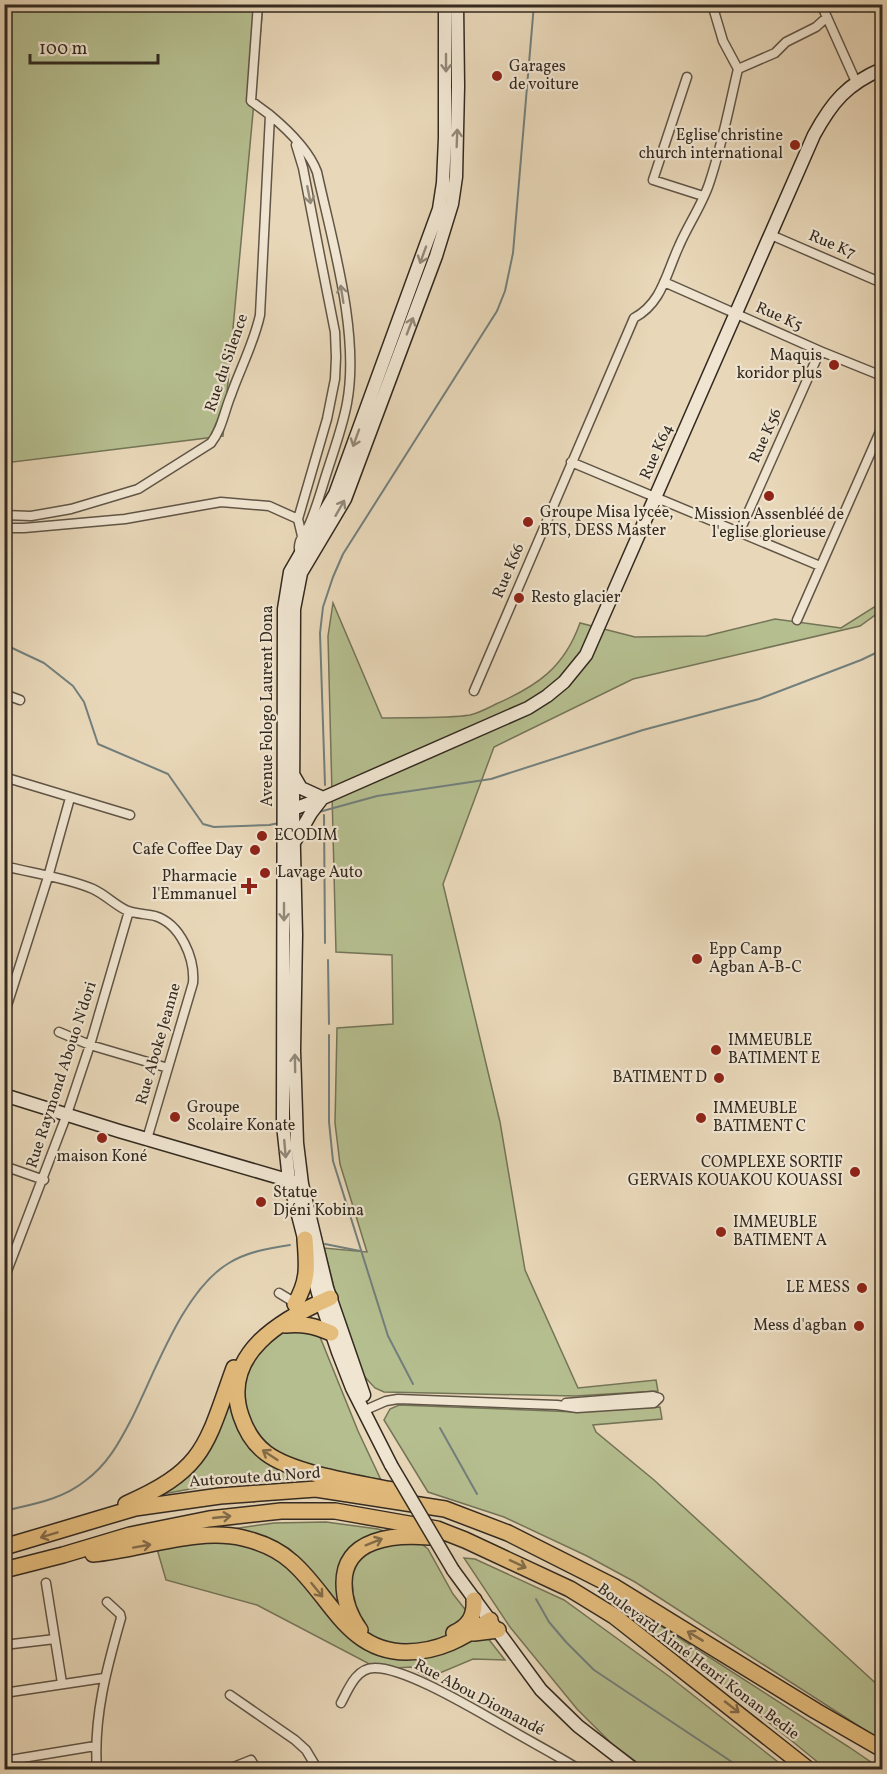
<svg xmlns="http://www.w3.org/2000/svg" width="887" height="1774" font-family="Vollkorn,serif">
<rect width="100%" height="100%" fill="#e8d7b8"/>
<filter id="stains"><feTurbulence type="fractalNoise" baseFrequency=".00333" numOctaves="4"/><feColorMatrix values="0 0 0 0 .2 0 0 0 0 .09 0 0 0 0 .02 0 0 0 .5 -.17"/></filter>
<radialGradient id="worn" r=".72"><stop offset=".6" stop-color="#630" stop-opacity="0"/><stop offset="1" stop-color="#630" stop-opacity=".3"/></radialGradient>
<path fill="#b5be8f" stroke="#747458" stroke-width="1.5" d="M4,5H263L223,436L5,463Z
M882,602V610L860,626L633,679L494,747L443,884L500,1122L525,1270L578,1388L656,1380L658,1391L575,1396L384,1392L375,1388L363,1375L336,1295L324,1248L367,1252L340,1164L335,1123L337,1028L393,1024L392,955L336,952L328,636L333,603L382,718C409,717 444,719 470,715C479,713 488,708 496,704C537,686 564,668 580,623L635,637L706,636L775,619L841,628Z
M281,1331L318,1332L358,1431L381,1480L294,1461L276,1452L262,1440L251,1427L244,1397V1382L258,1348Z
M229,1400C234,1412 238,1428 245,1439C257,1460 281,1471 303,1478L217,1484L163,1494L190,1473Z
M399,1405L577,1412L660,1407L662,1419L593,1425L596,1432L654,1480L882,1689V1741L635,1582L587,1556L504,1517L428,1492L384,1420L390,1409Z
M326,1522L378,1529L419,1542L428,1549L453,1594L505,1660L473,1659L428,1678L411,1667L379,1669L257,1605L166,1580L157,1549L232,1529L274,1523Z
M464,1558L475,1559L564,1600L670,1677L787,1769H646L611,1743L577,1709L510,1627Z
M622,1601L849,1747L881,1769H826C759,1713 689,1660 617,1609Z"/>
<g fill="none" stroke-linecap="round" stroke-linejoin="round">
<path stroke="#727f7c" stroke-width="2" d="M4,642L10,647L44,663L73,686L84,702L98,744L168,774L203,824L214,827L269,825L279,823
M325,785L320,633L323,607L333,577L343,554L497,311L505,291L513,253L534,4
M319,812L377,796L491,779L643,730L759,699L861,660L882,650
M324,815L325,943
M328,960L329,1024
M329,1035V1122L333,1161L388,1336L413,1384
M325,1244L360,1251
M440,1428L477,1494
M4,1511C33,1504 61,1500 85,1481C107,1465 119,1443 131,1420C155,1373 183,1290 229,1263C247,1252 269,1248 290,1245
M536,1599L549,1622L566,1642L594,1670L744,1770"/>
<g stroke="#605546" stroke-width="11">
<path id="street" d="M821,4L856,82
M738,69L775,53L786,42L816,27L827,17
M687,77L653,180L703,196
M270,115C288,130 309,150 317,172C332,241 360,334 347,403C343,425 335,447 328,469C322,487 317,507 309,525C304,535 296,542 300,554
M296,145L303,168L320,256L335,332L336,357L335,379L327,419L298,519L302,536
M771,235L882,283
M664,282L820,351L882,376
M571,462L820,566
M4,515L31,516L71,509L138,489L211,443C222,429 224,412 231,395C240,369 254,343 260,315L270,115L251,101L258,4
M4,528H24L125,519L221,502L269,506L298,519
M739,533L820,351
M797,620L882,427
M474,691L634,318C662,303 666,274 679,246C688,225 702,205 709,184C722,146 729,107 738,69L723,41L712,4
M4,694L20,700
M4,777L130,815
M4,866C32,873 68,878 93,889C106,895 116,906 128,911C137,914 147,914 155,916C181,924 195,959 193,983L147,1139
M4,1015L48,877L70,798
M59,1032L90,1045L168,1068
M4,1166L44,1180
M4,1279L67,1114L90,1045L129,911
M279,1293L297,1304
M566,1403L653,1396L659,1398
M363,1411L386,1401L398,1399L557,1405L577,1408L654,1403L659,1398
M46,1583L62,1683
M4,1645L55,1639
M4,1693L104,1678
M230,1695L295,1740L306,1750L318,1770
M341,1703C348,1690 356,1668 374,1668C405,1667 475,1710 504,1726C529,1741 555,1754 580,1770
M4,1761L95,1746
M97,1770C93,1718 107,1667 121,1618L120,1614L107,1602
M226,1770L251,1760L257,1770"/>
</g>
<g stroke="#332a20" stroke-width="15">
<path id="secondary" d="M294,776L301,788L323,798
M288,811L323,798L528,708L547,696L564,682L586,655L814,135C832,102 847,84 882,69
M295,841L311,813L321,800
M4,1095L119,1131L294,1182
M364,1395L327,1288L302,1184L297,1143L294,1051L296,935L293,811L294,609L301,573L345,499L436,256L452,204L456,177L458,86L457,4
M391,1465L352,1388L338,1352L318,1293L289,1180L283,1125L284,609L290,572L335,494L439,209L443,183L445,138V4
M453,1570L541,1690L578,1726L635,1770"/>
</g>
<g stroke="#332a20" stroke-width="18">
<path id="highway" d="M330,1298C282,1319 220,1354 241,1416C246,1431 254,1444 266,1453C293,1474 363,1484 398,1491
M295,1304C309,1280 307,1266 305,1239
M285,1325C302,1323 315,1326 331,1333
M126,1504C206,1469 206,1445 234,1368
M4,1547L135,1508L220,1496L316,1489L445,1509L508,1533L613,1586L816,1711L882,1749
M93,1554C140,1550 197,1527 243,1538C260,1542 279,1550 292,1562C330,1595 347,1652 406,1652C439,1652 463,1638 490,1620
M4,1570L63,1555L130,1535L209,1519L281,1511H335L437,1529L465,1540L570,1589L614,1616L809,1770
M360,1630C349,1615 344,1601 344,1583C344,1538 395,1534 429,1537
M454,1633C469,1626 475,1616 474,1600
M474,1633L498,1630"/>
</g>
<use href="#street" stroke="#f0e5d1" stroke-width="8"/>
<use href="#secondary" stroke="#f0e5d1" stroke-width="12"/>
<use href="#highway" stroke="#e4bc7c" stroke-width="15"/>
<g stroke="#332a20" stroke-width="15" stroke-linecap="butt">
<path id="secondary-bridge" d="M391,1465L453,1570"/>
</g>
<use href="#secondary-bridge" stroke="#f0e5d1" stroke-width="12"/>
</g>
<defs><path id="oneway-shaft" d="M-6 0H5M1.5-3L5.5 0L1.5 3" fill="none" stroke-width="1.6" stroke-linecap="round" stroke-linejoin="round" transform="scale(1.5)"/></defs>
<g stroke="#928878">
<use href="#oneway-shaft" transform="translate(446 63) rotate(90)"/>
<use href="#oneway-shaft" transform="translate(457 138) rotate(-88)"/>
<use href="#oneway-shaft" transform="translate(309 195) rotate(79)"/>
<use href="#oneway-shaft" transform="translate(423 255) rotate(110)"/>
<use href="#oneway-shaft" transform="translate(342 294) rotate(-99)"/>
<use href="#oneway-shaft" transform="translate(410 326) rotate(-69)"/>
<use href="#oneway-shaft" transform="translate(356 438) rotate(110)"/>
<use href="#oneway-shaft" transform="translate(340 508) rotate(-60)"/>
<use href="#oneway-shaft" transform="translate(284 912) rotate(90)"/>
<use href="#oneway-shaft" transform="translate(295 1063) rotate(-91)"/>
<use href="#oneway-shaft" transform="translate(285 1149) rotate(85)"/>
</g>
<g stroke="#836c49">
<use href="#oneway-shaft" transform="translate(270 1455) rotate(-147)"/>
<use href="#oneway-shaft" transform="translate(222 1517) rotate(-6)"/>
<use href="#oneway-shaft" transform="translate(49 1535) rotate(163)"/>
<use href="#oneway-shaft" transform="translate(374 1542) rotate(-22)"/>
<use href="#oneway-shaft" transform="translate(142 1546) rotate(-10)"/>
<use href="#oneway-shaft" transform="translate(518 1564) rotate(25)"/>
<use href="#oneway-shaft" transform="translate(317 1590) rotate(51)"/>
<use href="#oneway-shaft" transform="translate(695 1636) rotate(-149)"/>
<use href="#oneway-shaft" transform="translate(732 1707) rotate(38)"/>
</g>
<g fill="#8f2418" stroke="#f0e5d1" stroke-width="2">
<circle cx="497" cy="76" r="6"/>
<circle cx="795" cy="145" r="6"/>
<circle cx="834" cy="365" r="6"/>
<circle cx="769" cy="496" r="6"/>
<circle cx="528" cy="522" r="6"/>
<circle cx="519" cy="598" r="6"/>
<circle cx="262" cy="836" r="6"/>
<circle cx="255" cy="850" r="6"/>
<circle cx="265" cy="873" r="6"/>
<path d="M246 877h6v6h6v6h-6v6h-6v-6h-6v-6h6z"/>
<circle cx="697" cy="959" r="6"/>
<circle cx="716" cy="1050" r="6"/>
<circle cx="719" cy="1078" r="6"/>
<circle cx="175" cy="1117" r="6"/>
<circle cx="701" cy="1118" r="6"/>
<circle cx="102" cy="1138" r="6"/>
<circle cx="855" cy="1172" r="6"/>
<circle cx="261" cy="1202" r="6"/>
<circle cx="721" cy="1232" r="6"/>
<circle cx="862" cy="1288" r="6"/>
<circle cx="859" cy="1326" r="6"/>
</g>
<g text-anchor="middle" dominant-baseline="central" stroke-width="4.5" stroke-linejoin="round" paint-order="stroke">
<g font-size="16" fill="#332a20" stroke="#f0e5d1" text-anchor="start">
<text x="509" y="67">Garages<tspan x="509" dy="18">de voiture</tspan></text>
<text x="783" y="136" text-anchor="end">Eglise christine<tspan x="783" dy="18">church international</tspan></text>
<text x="822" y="356" text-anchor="end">Maquis<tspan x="822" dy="18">koridor plus</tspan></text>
<text x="540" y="513">Groupe Misa lycée,<tspan x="540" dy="18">BTS, DESS Master</tspan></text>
<text x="769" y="515" text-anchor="middle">Mission Assenbléé de<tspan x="769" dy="18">l'eglise glorieuse</tspan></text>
<text x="531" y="598">Resto glacier</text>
<text x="274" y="836">ECODIM</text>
<text x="243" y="850" text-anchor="end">Cafe Coffee Day</text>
<text x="277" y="873">Lavage Auto</text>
<text x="237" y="877" text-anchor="end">Pharmacie<tspan x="237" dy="18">l'Emmanuel</tspan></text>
<text x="709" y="950">Epp Camp<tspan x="709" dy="18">Agban A-B-C</tspan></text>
<text x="728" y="1041">IMMEUBLE<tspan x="728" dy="18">BATIMENT E</tspan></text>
<text x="707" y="1078" text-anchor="end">BATIMENT D</text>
<text x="187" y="1108">Groupe<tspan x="187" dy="18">Scolaire Konate</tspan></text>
<text x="713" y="1109">IMMEUBLE<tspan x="713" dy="18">BATIMENT C</tspan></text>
<text x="102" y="1157" text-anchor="middle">maison Koné</text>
<text x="843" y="1163" text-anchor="end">COMPLEXE SORTIF<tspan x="843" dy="18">GERVAIS KOUAKOU KOUASSI</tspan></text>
<text x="273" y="1193">Statue<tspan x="273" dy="18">Djéni Kobina</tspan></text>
<text x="733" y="1223">IMMEUBLE<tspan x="733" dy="18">BATIMENT A</tspan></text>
<text x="850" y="1288" text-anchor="end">LE MESS</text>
<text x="847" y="1326" text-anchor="end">Mess d'agban</text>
</g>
<g font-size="16" fill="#332a20" stroke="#f0e5d1">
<text transform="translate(832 245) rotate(23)">Rue K7</text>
<text transform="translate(779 317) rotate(24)">Rue K5</text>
<text transform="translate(227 363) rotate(-71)">Rue du Silence</text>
<text transform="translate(766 436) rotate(-66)">Rue K56</text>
<text transform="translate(657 452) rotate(-66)">Rue K64</text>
<text transform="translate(509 571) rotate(-67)">Rue K66</text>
<text transform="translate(268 706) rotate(-90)">Avenue Fologo Laurent Dona</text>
<text transform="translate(159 1044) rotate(-74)">Rue Aboke Jeanne</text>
<text transform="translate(62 1075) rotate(-72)">Rue Raymond Abouo N'dori</text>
<text transform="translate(255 1478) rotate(-4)">Autoroute du Nord</text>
<text transform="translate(698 1662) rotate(37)">Boulevard Aimé Henri Konan Bedie</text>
<text transform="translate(479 1698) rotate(28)">Rue Abou Diomandé</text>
</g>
</g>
<rect width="887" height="1774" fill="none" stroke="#e8d7b8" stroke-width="24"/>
<rect x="6" y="6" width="875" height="1762" fill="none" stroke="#332a20" stroke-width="3"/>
<rect x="12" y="12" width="863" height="1750" fill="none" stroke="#332a20" stroke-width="1.5"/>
<path d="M30 54v9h128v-9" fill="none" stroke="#332a20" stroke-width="3"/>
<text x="39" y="54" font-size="18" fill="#332a20" stroke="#f0e5d1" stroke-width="4.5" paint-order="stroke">100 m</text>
<rect width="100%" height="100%" filter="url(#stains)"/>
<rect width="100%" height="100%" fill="url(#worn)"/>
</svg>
